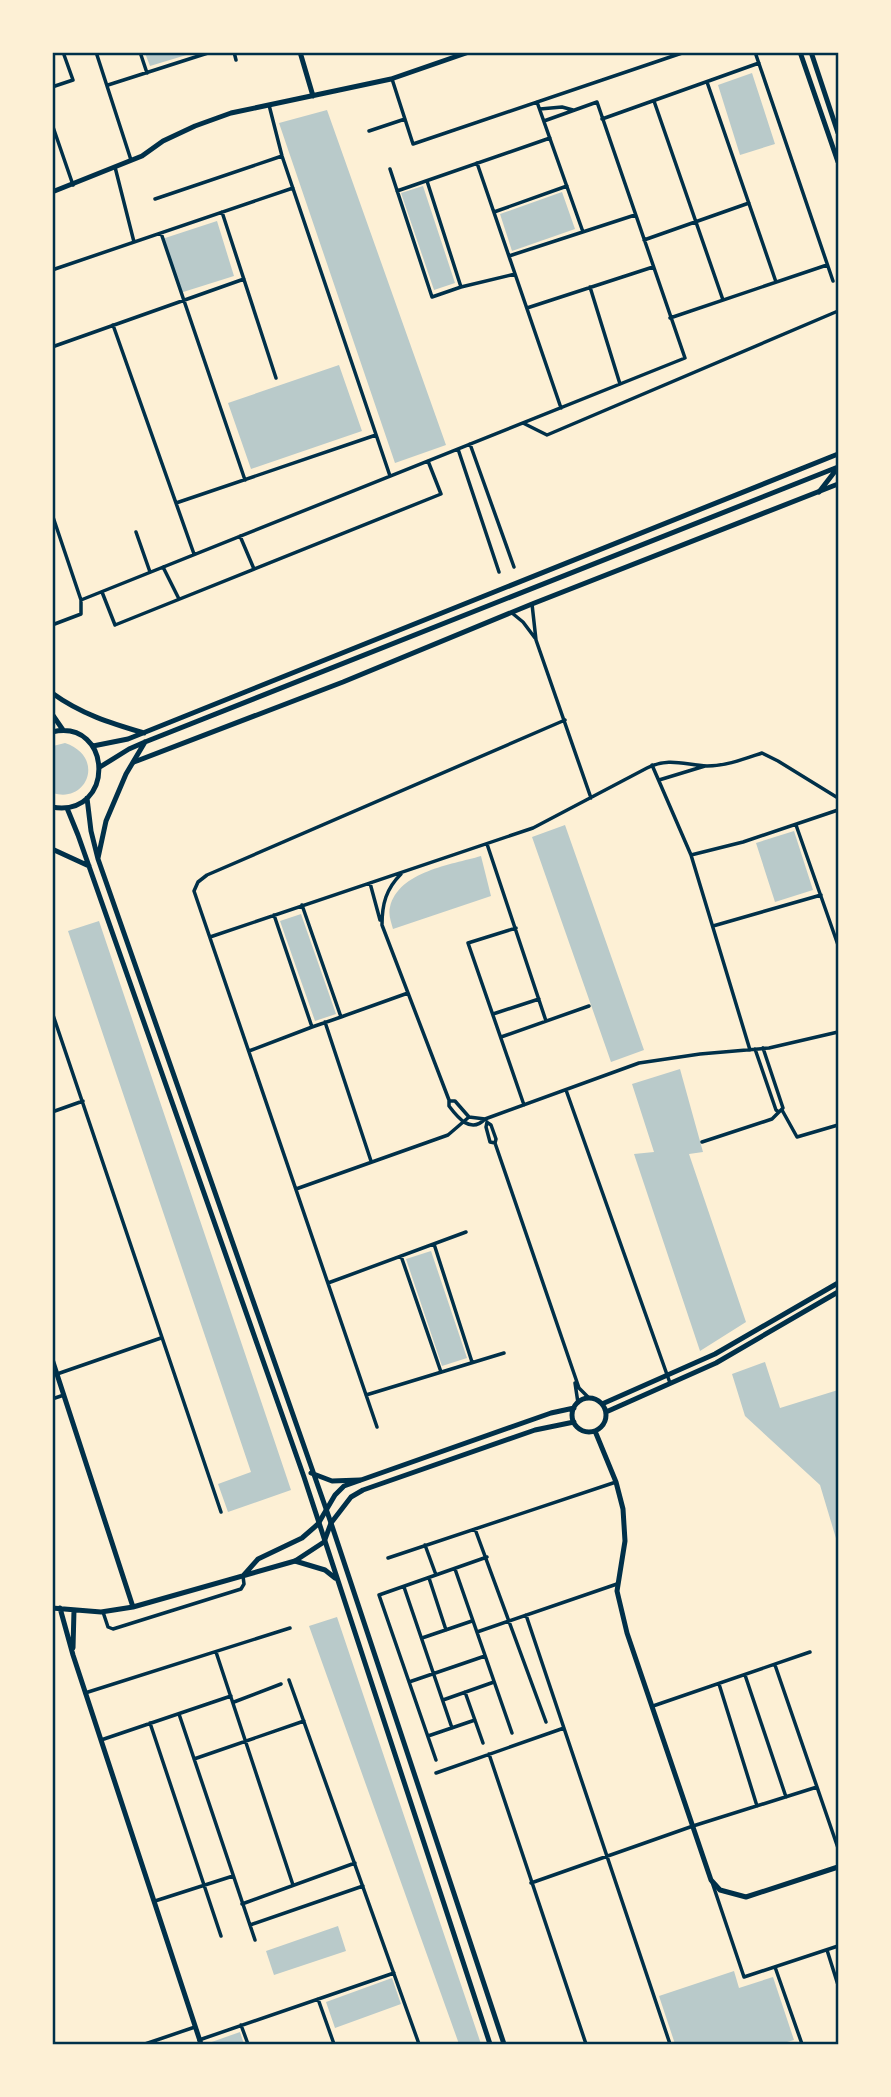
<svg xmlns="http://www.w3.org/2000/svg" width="891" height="2097" font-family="Spectral,serif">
<rect width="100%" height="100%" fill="#fdf0d5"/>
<path fill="#b9caca" d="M145,53V52L193,53L150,66Z
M752,73L775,144L740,155L718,85Z
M327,110L446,445L395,463L279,123Z
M423,186L455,283L434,290L401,193Z
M562,192L575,229L512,251L500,214Z
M217,221L234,276L180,293L162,239Z
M339,365L362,431L251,469L228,403Z
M65,743C106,757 87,804 53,793V746Z
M565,825L644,1050L611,1062L532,837Z
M794,831L813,890L775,902L756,843Z
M481,856L491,896L393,929C391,922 388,914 390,907C399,871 451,865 481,856Z
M301,914L336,1014L315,1021L280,921Z
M99,921L291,1490L228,1512L218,1484L251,1472L68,931Z
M680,1069L703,1152L689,1154L746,1322L700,1351L634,1154L654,1152L632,1084Z
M431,1251L467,1358L442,1366L406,1259Z
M765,1362L780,1408L838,1390V1545L820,1485L745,1416L732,1374Z
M337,1617L481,2044H459L309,1626Z
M338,1926L346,1951L274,1975L266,1951Z
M734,1971L739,1988L773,1977L794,2040L780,2044H675L659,1996Z
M392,1978L401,2004L335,2028L326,2002Z
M240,2032L244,2044H206Z"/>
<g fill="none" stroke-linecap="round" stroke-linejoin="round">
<path stroke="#003049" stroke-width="3.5" d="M96,52L131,160
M140,52L147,73
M234,52L236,60
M755,52L833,281
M392,79L413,144L685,52
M707,82L776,282
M108,85L211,52
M52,87L73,80L63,52
M654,101L723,300
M537,102L583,232
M269,105L282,156L390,476
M540,109L562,107L573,110
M602,119L759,63
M52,124L73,185
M369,131L405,119
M477,163L561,408
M115,167L134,242
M390,169L432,297L461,287L427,181
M397,191L550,138
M155,199L282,156
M222,212L276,378
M494,212L567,186
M161,233L245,480
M644,240L749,203
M509,256L635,215
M52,270L293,188
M461,287L515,274
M590,287L620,384
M527,308L653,267
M670,318L827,265
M113,325L194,554
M52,347L244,279
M523,423L547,435L838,311
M470,444L514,567
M458,449L499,572
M176,503L376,435
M52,514L81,600V614L52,625
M136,532L150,572
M240,536L254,569
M163,567L179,599
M102,592L115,625L441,494L428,461
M81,600L685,358L597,102L544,121
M532,604L536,640L591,798
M512,613L523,622L535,638
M652,765L691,855L750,1050
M659,780L705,766
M796,825L838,945
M487,844L546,1021
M691,855L743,842L838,810
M401,874C386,889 382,904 382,925L449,1100V1106C458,1118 471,1134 485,1119L639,1063L700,1054L769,1048L838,1032
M370,883L380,920
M274,915L312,1027L341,1017L302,905
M713,926L821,895
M516,928L468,943L524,1105
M210,937L533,828L647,768C669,757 685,765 707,766C726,766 744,759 762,753L778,761L838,798
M52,1012L221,1512
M493,1014L539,999
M341,1017L408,993
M325,1022L371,1161
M501,1037L589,1006
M755,1049L776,1110L779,1112L783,1108L763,1048
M249,1051L312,1027
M566,1090L670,1383
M450,1101H455L469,1117L485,1119
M782,1110L797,1137L838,1125
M52,1112L83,1101
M487,1122L486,1127L490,1142L495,1143
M488,1123L491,1125L496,1139L495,1143L579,1388L589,1398
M702,1142L772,1119L779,1112
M296,1189L448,1135L469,1117
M434,1244L472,1362
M401,1256L441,1372
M328,1283L466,1232
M57,1374L161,1338
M575,1383L578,1403
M366,1395L504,1353
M52,1399L64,1395
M377,1427L194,891L198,882L207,875L565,720
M475,1529L546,1722
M425,1545L436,1575
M388,1558L616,1482
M455,1569L512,1733
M429,1578L446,1630
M404,1587L452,1728
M103,1612L108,1627L113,1629L241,1589L244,1584L243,1576
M526,1615L670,2044
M477,1632L617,1584
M422,1638L472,1621
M216,1652L293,1885
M775,1665L838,1848
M745,1675L786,1797
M289,1680L419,2044
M409,1682L485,1656
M719,1684L757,1806
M465,1692L483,1743
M85,1693L290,1628
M443,1700L494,1682
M234,1702L281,1684
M653,1706L810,1652
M179,1714L255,1940
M150,1723L221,1936
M428,1736L475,1720
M101,1740L231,1696
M489,1754L586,2044
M194,1759L304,1721
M436,1760L379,1595L487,1557
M436,1773L564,1728
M712,1882L744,1977L838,1946
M531,1883L693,1826L817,1787
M155,1901L233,1876
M242,1904L355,1863
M250,1925L363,1886
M827,1950L838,1985
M775,1967L802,2044
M318,1999L334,2044
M241,2025L248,2044
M199,2040L394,1973
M145,2044L195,2027"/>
<path stroke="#003049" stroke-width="5" d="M300,52L313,96
M52,192L142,156L163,141L195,126L231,113L391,79L469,52
M134,762L343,682L532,604L838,484
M52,1359L133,1607
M572 1415a17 17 0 1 1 34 0a17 17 0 1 1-34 0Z
M602,1404L715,1354L838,1283
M606,1412L716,1363L838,1292
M595,1431L616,1482L623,1509L625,1541L617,1591L627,1633L711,1880L720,1890L746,1897L838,1867
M243,1576L258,1559L302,1538L318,1524L335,1495L344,1486L551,1413L574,1408
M52,1608L101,1612L133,1607L295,1561L324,1542L331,1523L351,1497L363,1490L535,1430L574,1422
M60,1608L73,1655L201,2044
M73,1648L74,1610"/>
<path stroke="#003049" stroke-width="5" d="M800,52L838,162
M811,52L838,133
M819,492L836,470
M52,693C81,714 110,723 144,733
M52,714L63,730
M52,732C113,718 116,818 52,807
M93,746L128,739L838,454
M100,767L129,749L145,742L838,467
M87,798L91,831L98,859L331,1523L504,2044
M67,808L78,835L304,1477L490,2044
M52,849L89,866
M98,858L106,821L126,774L145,742
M311,1473L332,1481L360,1480
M295,1561L325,1570L335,1578"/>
</g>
<rect width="891" height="2097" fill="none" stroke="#fdf0d5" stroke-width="108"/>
<rect x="54" y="54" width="783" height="1989" fill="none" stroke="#003049" stroke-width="2.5"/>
</svg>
